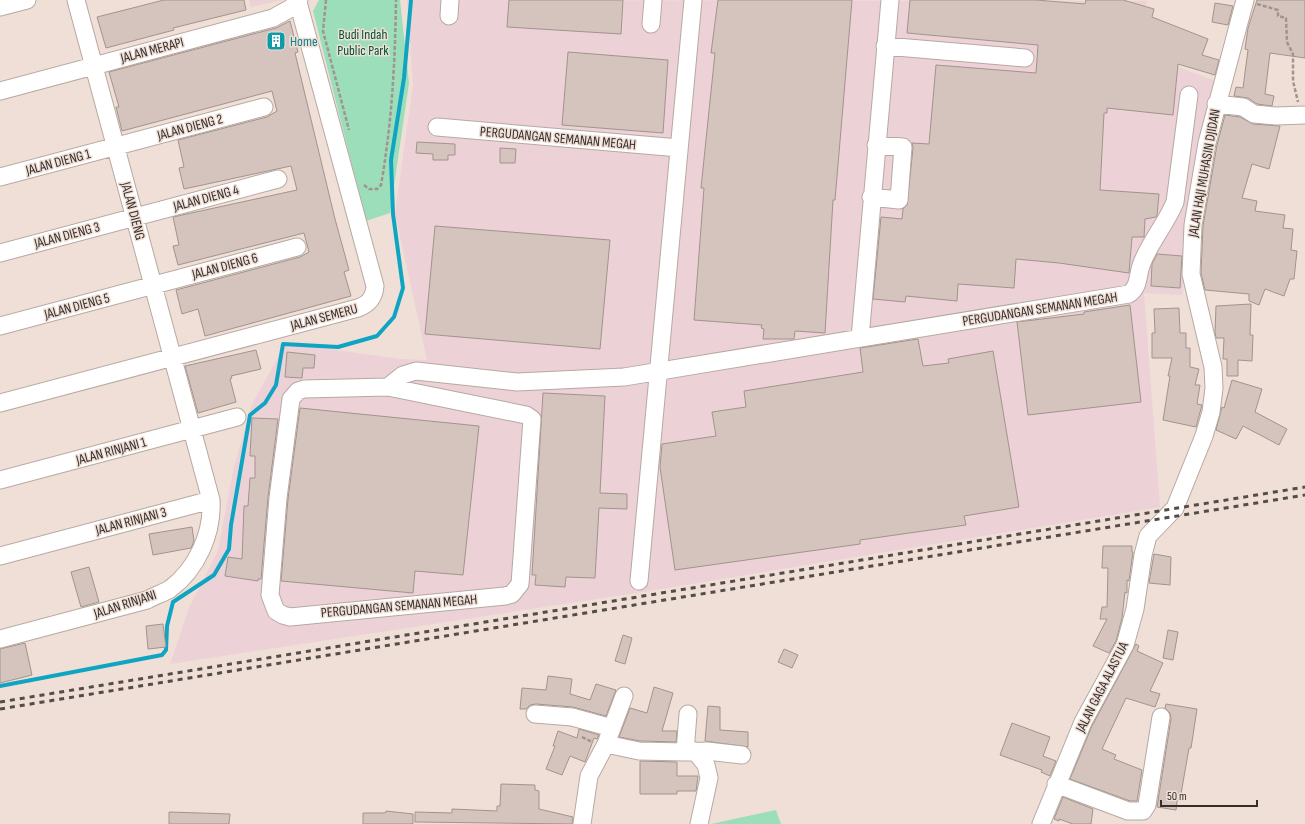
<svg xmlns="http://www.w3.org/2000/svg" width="1305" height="824" font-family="'Sofia Sans Condensed',sans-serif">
<rect width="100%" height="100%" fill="#efdfd7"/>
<path fill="#ecd1d6" d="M249,0H283L251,7Z
M407,0L1147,1L1134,50L1215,81L1187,246L1182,295L1144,293L1160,507L636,593L170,664L189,608L218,551L233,471L252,404L286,343L400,359L427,360L395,213L413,85Z"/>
<path fill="#9cddba" d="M319,0H400L409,83L390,213L366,221L313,11Z
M776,810L781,824H711Z"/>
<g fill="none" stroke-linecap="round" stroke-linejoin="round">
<path stroke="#0fa5c2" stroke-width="4" d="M0,686L162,655L166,650L167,626L173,602L214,575L229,549L231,525L250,415L265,403L276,385L283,344L338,347L377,336L394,317L403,288L393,214L391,160L404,78L411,0"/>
</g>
<path fill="#d4c4bd" stroke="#a2938c" d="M164,0H244L246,10L173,28L174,30L106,48L97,17Z
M509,0H623L621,34L507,27Z
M718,0H852L835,200H833L825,333L795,331L794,339H763L764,329L761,328L762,325L694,320L704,188H701L715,53H711Z
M910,0H1036L1085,4L1086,0H1123L1154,9L1152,17L1208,39L1202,55L1219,60L1215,75L1178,64L1173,115L1107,108V113H1104L1100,190L1159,194L1157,215L1156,217L1145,219L1144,237H1132L1129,273L1059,263L1016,259L1014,288L958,284L957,301L906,296L905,302L873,299L881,217L902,219L903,209L907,205L913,148L912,143L929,144L936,65L1036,73L1038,45L907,33Z
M1257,0H1305V58L1270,53L1265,94L1274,96L1272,106L1257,104L1248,98L1234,96L1236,87L1243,88L1248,50L1245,49L1248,28Z
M1215,3L1233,6L1228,25L1212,22Z
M290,21L298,52L295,53L335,219L349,270L344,272L351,296L205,336L198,309L182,314L176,290L300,257L309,252L304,233L178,265L173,246L179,245L173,217L297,190L291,166L184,189L179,168L184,167L178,140L267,117L277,111L272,91L122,131L116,107H119L109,72L276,28Z
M568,52L668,60L663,133L562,125Z
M1225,115L1240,117L1253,124L1280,126L1269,169L1252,164L1242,198L1257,201L1255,211L1285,215L1283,228L1293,229L1291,250L1297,251L1294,279H1290L1284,296L1265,289L1259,305L1249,301V294L1205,290L1201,273L1203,226L1217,145Z
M417,142L455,144V155H448V160H433V154L416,153Z
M500,148L516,149L515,163H500Z
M435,226L610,240L600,349L425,334Z
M1157,254L1182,256L1180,288L1151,286L1152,264Z
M1251,304L1250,335H1253L1252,361L1238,360V376H1227V359H1223L1224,338H1216L1215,332L1216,306Z
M1130,305L1141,402L1028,415L1017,322L1084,314V312Z
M1179,308L1180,333H1186V348H1190V367L1199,369L1195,385H1200L1197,404L1202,405L1196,427L1163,420L1170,376H1168L1172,358H1152V333H1155L1154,309Z
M918,339L923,366L949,363L948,359L993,351L1019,507L964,516L966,525L860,540V544L675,570L660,467L662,444L716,436L712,412L746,407L744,391L863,372L860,348Z
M256,350L261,369L231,376L232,378L230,379L236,402L198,413L185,366Z
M287,352L315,355L314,368H303L302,378L285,377Z
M1232,380L1262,389L1255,412L1287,429L1279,445L1243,426L1236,439L1216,430L1222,407L1224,408Z
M543,393L605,396L600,493L627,494V509L599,508L595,578L566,577L565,587L535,585L536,575H532Z
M300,408L479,426L463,575L415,571L413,593L281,581L288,499Z
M252,418L278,419L268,497L261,579H258V581L225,576L228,557L242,559L244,506H248L250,478H255V456H250Z
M192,527L194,541L191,548L153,555L149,534Z
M1103,546H1132V552H1133L1129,581L1127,580V593L1125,592L1122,618L1116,641L1109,653L1093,646L1107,619H1100L1102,607H1107L1108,568H1102Z
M1154,554L1171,557L1170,585L1149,583Z
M89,567L99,602L81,607L71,572Z
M163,624L166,647L148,649L146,626Z
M1168,630L1178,632L1173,660L1163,658Z
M623,635L632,638L625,664L615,661Z
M25,643L32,675L0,683V649Z
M1136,644L1139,646L1137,651L1163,663L1150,691L1160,694L1155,707L1126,698L1102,749L1116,755L1114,759L1142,770L1137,801H1130L1070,779L1092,726Z
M784,649L798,655L792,668L778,662Z
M548,676L572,679L570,694L590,700L596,684L616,690L606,716L573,707L536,704L530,705L526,709H520L522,688L546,690Z
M654,687L673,693L662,731H677L676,742L640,741L619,737L630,708L647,713Z
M1166,704L1197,709L1191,748H1189L1181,794L1178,793L1176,810L1157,807L1171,719L1170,713L1165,708Z
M708,706L720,707V730L748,732V747L705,741Z
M1012,723L1050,737L1043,756L1056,761L1050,776L1041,772L1042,770L1000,755Z
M579,729L599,735L597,739L594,738L585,762L570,756L562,775L546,769L555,746H553L558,731L577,738Z
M640,761L677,762V776H698L696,791H677V794H640Z
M501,784L535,785V790L539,791V809L573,817L572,824L415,822V812L452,813V809L497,811V806H500Z
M1063,797L1093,809L1091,824H1073L1059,819V821L1054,819Z
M386,811L413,814V824H363V813H385Z
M169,812L230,814L229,824H169Z"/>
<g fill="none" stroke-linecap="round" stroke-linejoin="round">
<g stroke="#b7a9a1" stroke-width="19">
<path id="minor" d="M0,7L27,0
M449,16L450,0
M651,24L653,0
M885,46L1025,58
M0,91L273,18L291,8L299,0
M1216,104L1243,107L1254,114L1276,116L1305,115
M437,127L679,148
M0,177L264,107
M871,197L899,200L903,147L876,145
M0,253L278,179
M0,326L297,247
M860,338L890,0
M388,387L526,415L532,419L520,584L512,594L505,596L290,617L283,615L276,611L270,595L278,498L291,399L298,391L304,389L388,387L403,375L416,371L517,382L624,377L1129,294C1140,286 1137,275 1142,263C1150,242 1166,224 1175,202L1189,95
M0,403L358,308C369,304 374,298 375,286L298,2
M0,480L237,417
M0,556L211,500
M639,581L693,0
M0,639L147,600C154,596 163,593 170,589C197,569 213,533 211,500L76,0
M535,714L572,717L612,728
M606,744L639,751L685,752L707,751L742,755
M695,751L706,765L709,778L699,824
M685,752L688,714
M1056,784L1128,811H1143L1147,805L1161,717
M582,824L589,776L606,744L624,696
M1041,824L1083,722L1125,645L1135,609L1143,555L1148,536L1175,508L1204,436L1211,412L1214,388L1213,367L1191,274L1193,225L1207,143L1245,0"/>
</g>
<path stroke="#a0948e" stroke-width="2.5" stroke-dasharray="4 2" stroke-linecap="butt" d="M326,0L323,31L349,130
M1257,4L1278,10V16L1286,18L1287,42L1293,54V81L1298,102
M364,185L369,189H377L381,185C392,122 395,64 396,0
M582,737L592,742"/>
<use href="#minor" stroke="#fff" stroke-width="17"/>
<path stroke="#534c48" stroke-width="3" stroke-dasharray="5 5" stroke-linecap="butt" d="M0,702L1305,487
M0,709L1305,495"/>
</g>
<defs>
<g id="building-square" transform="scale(1)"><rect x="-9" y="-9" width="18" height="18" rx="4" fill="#0f9aa8" stroke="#efdfd7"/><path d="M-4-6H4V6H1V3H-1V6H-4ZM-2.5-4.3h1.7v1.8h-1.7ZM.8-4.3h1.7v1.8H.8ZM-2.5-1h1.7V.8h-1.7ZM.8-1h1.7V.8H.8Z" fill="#fff"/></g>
</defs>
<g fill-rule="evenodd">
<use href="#building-square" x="276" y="41"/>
</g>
<g text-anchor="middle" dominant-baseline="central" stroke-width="3" stroke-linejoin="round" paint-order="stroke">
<g font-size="14" fill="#005335" stroke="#efdfd7">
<text x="363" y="34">Budi Indah<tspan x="363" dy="16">Public Park</tspan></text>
</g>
<g font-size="14" fill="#0d838f" stroke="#efdfd7" text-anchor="start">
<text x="290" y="41">Home</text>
</g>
<g font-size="14" fill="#352f2c" stroke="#efdfd7">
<text transform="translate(152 50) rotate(-15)">JALAN MERAPI</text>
<text transform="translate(190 127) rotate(-15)">JALAN DIENG 2</text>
<text transform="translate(558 138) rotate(5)">PERGUDANGAN SEMANAN MEGAH</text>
<text transform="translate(58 162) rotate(-15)">JALAN DIENG 1</text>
<text transform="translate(1204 173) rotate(-80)">JALAN HAJI MUHASIN DJIDAN</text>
<text transform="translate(206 198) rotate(-15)">JALAN DIENG 4</text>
<text transform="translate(133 211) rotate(75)">JALAN DIENG</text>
<text transform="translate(67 235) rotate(-15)">JALAN DIENG 3</text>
<text transform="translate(225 266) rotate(-15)">JALAN DIENG 6</text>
<text transform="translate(77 306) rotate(-15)">JALAN DIENG 5</text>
<text transform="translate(1040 309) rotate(-9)">PERGUDANGAN SEMANAN MEGAH</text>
<text transform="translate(324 317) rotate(-15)">JALAN SEMERU</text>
<text transform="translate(111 451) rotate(-15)">JALAN RINJANI 1</text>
<text transform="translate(131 521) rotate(-15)">JALAN RINJANI 3</text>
<text transform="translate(125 604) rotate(-18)">JALAN RINJANI</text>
<text transform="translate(399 606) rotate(-5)">PERGUDANGAN SEMANAN MEGAH</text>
<text transform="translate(1102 687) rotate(-63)">JALAN GAGA ALASTUA</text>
</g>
</g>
<path d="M1161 800v6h96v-6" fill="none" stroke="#352f2c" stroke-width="2"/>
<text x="1167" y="800" font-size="12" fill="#352f2c" stroke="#efdfd7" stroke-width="3" paint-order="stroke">50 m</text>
</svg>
